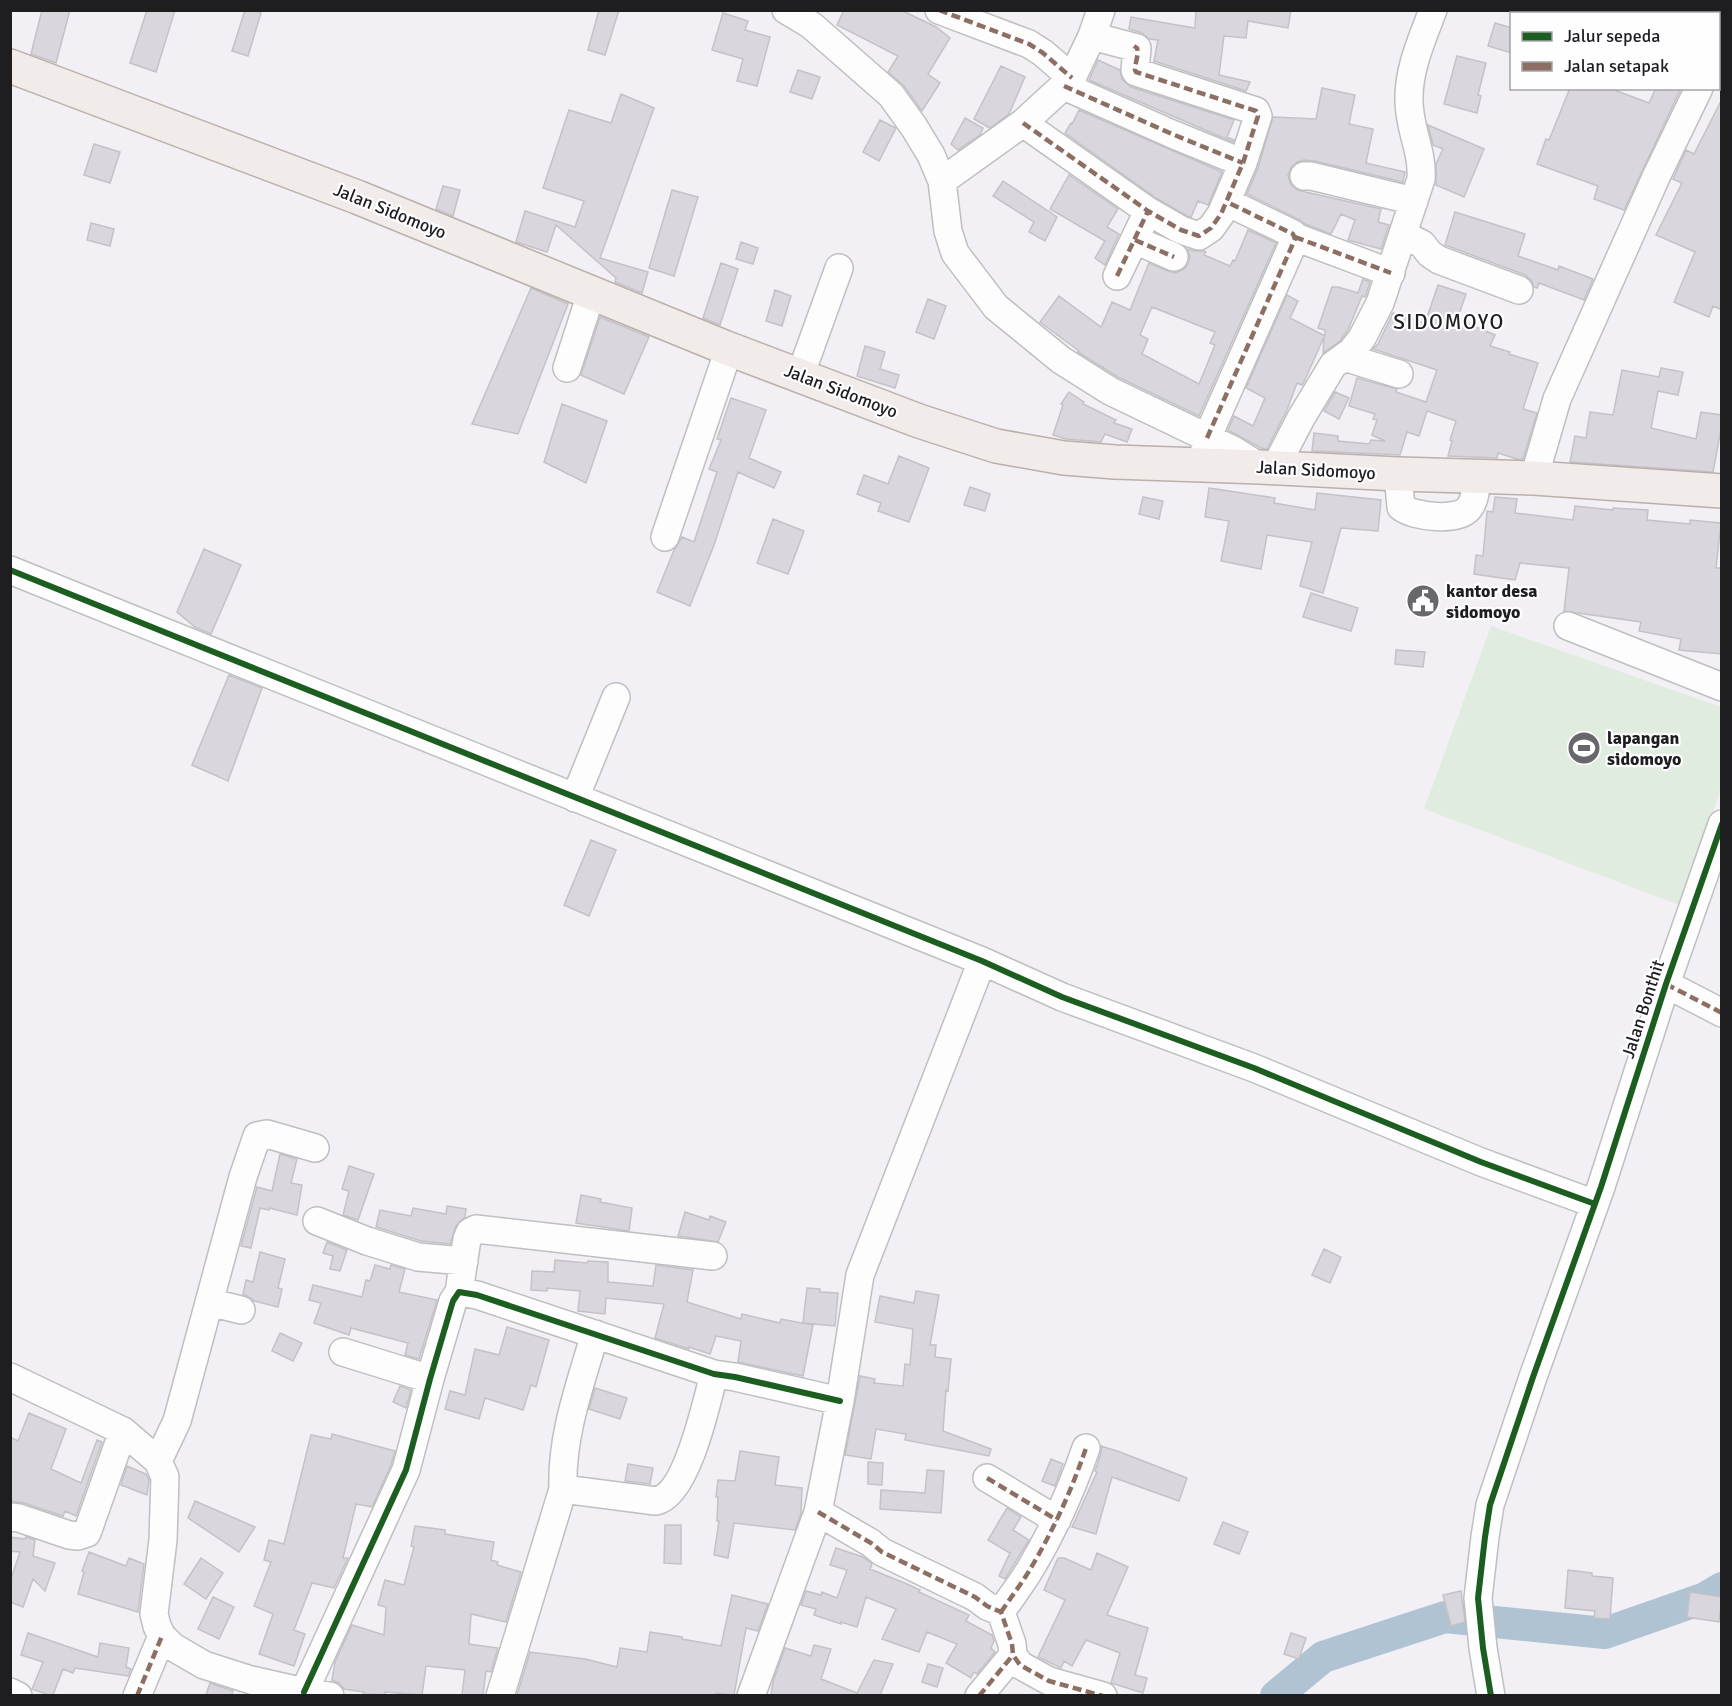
<svg xmlns="http://www.w3.org/2000/svg" width="1732" height="1706" font-family="Signika,sans-serif">
<rect width="100%" height="100%" fill="#f2f0f5"/>
<path fill="#e1ece0" d="M1491,626L1721,707V788L1682,906L1424,809Z"/>
<g fill="none" stroke-linecap="round" stroke-linejoin="round">
<path stroke="#b0c3d3" stroke-width="32" d="M1276,1696L1323,1657L1445,1617L1605,1633L1705,1598L1722,1588"/>
</g>
<path fill="#dad6de" stroke="#c3c2c5" stroke-width="1.5" fill-rule="evenodd" d="M42,10H70L56,63L31,54Z
M147,10H175L156,72L130,63Z
M245,10H253L261,13L248,56L232,51Z
M599,10H619L605,55L588,50Z
M844,10H901L936,27L950,38L928,74L940,83L922,111L904,86L888,72L898,56L837,25Z
M1196,10H1291L1288,28L1248,21L1246,38L1224,36L1219,75L1250,82L1246,91L1154,61L1158,40L1149,39L1142,33L1129,29L1131,17L1195,28Z
M723,13L748,21L745,30L770,37L757,86L737,81L743,59L712,50Z
M1495,23L1512,28V53L1488,46Z
M1457,56L1486,63L1478,95L1481,96L1477,113L1444,104Z
M1098,60L1120,70L1122,79L1131,87L1234,120L1227,137L1234,140L1233,142L1089,80Z
M1001,66L1025,77L1009,114L990,128L974,119Z
M798,70L820,77L812,99L790,92Z
M1322,88L1355,95L1349,124L1373,129L1366,163L1405,172L1403,182L1315,161L1304,160L1297,162L1291,168L1288,175L1290,183L1297,190L1381,209L1378,222L1389,225L1381,249L1348,240L1355,220L1341,214L1331,234L1303,223L1300,220L1247,194L1258,168L1273,117L1316,119Z
M1570,88H1609L1649,103L1656,88H1681L1624,210L1594,199L1598,186L1537,164L1546,139L1549,140Z
M621,94L654,108L600,258L648,272L642,293L615,282L616,278L556,225L547,252L516,242L525,211L575,227L584,201L543,188L569,110L611,123Z
M1722,99V310L1713,306L1709,317L1674,302L1695,252L1656,235L1682,183L1673,179L1686,150L1694,154Z
M1079,110L1222,172L1208,205L1198,201L1191,217L1187,216L1156,198L1065,133L1071,123L1072,124Z
M965,118L983,128L980,135L958,150L951,144Z
M880,120L896,128L879,161L863,152Z
M1428,125L1484,149L1464,197L1436,185V164L1443,149L1433,145Z
M94,144L120,152L110,183L84,175Z
M1069,175L1118,209L1107,227L1119,234L1105,265L1095,258L1105,241L1050,209Z
M1003,181L1057,217L1045,241L1029,232L1034,222L993,196Z
M443,186L460,190L453,216L436,209Z
M672,190L698,197L674,276L649,268Z
M1455,212L1525,234L1518,256L1558,270L1559,266L1593,279L1584,300L1539,283L1537,288L1534,287L1531,280L1525,275L1445,245Z
M91,223L114,229L110,246L87,240Z
M1248,230L1276,243L1199,416L1118,377L1078,352L1079,351L1040,322L1059,296L1101,327L1112,302L1130,310L1149,263L1168,271L1176,273L1184,269L1188,264L1190,256L1187,249L1195,251H1204L1206,252L1204,255L1230,266L1233,260L1235,261ZM1152,307L1215,332L1210,343L1215,345L1199,384L1142,354L1148,339L1140,335Z
M741,242L758,248L753,264L736,259Z
M721,263L738,269L720,325L703,318Z
M1363,279L1370,282L1365,297L1362,296L1348,330L1340,341L1323,353L1324,337L1304,382L1302,385L1297,383L1287,410L1267,449L1261,448L1228,430L1234,416L1253,426L1265,398L1246,388L1287,295L1298,301L1290,318L1325,336V330L1318,328L1332,287H1338L1358,293Z
M1438,285L1466,294L1458,317L1469,324L1495,335L1490,346L1510,352L1509,354L1538,363L1523,409L1537,413L1523,459H1517L1498,453L1497,458L1448,456L1452,441L1450,440L1456,421L1427,411L1419,436L1407,432L1400,455L1312,451L1314,433L1338,436V441L1369,444L1371,440L1385,441L1372,435L1377,420L1373,419L1375,414L1349,406L1357,378L1397,389L1396,392L1426,402L1437,370L1373,349L1378,344L1393,313L1425,323Z
M531,288L568,304L518,434L472,424Z
M775,290L791,296L782,326L766,321Z
M928,299L946,306L934,339L916,332Z
M600,317L649,337L624,394L581,375Z
M865,346L885,352L880,369L899,375L895,388L857,376Z
M1661,368L1683,372L1678,395L1658,391L1651,428L1696,439L1701,412L1722,415V424L1713,472L1570,462L1575,436L1586,438L1590,412L1613,415L1622,370L1659,377Z
M1069,392L1084,402L1083,404L1116,420L1114,423L1132,429L1127,442L1105,434L1101,442L1066,439L1053,435L1063,405L1061,404Z
M1335,392L1349,398L1339,419L1324,411Z
M731,398L766,410L749,458L781,472L774,488L738,472L714,545L690,606L657,592L674,550L682,537L694,542L717,472L709,469L721,440L717,439Z
M562,404L607,421L586,483L544,462Z
M899,456L929,468L909,522L878,511L881,503L857,494L864,475L888,484Z
M970,487L990,494L985,511L964,505Z
M1209,488L1275,498L1274,503L1315,510L1317,493L1381,500L1378,531L1341,528L1323,593L1300,586L1312,542L1267,535L1261,569L1221,561L1229,521L1205,517Z
M1143,497L1163,501L1159,519L1139,514Z
M1495,497L1517,499L1515,513L1573,520L1575,506L1613,510V508L1648,510L1647,520L1690,524V520L1721,523L1716,568H1722V654L1679,650L1681,639L1639,631L1641,622L1564,611L1569,568L1520,563L1515,580L1474,574L1476,555L1483,556L1487,511L1493,512Z
M773,519L804,531L788,574L757,563Z
M204,549L241,565L211,634L195,627L177,612Z
M1311,593L1358,608L1351,631L1303,617Z
M1396,650L1425,652L1423,667L1395,664Z
M229,675L262,688L228,781L192,765Z
M591,840L616,850L589,916L564,905Z
M280,1154L297,1159L291,1183L302,1185L297,1215L269,1208V1210L260,1208L251,1248L241,1246L257,1187L272,1191Z
M349,1166L374,1174L358,1220L343,1215L349,1191L342,1189Z
M581,1195L601,1199L600,1202L632,1208L629,1231L576,1223Z
M447,1206L466,1209L465,1217L456,1226L450,1244L421,1241L376,1227L380,1210L411,1216L413,1208L446,1214Z
M685,1212L709,1220L710,1216L726,1222L718,1242L678,1236Z
M327,1242L347,1250L340,1271L330,1269L333,1256L323,1253Z
M1324,1249L1341,1257L1330,1283L1312,1275Z
M260,1252L285,1259L278,1288L282,1289L278,1307L254,1301L251,1298L243,1294L246,1280L253,1282Z
M555,1260L587,1263L588,1261L608,1262V1282L653,1286L656,1265L693,1270L687,1302L741,1319L742,1314L780,1323L781,1319L813,1325L803,1376L738,1362L741,1341L716,1336L710,1354L689,1347V1349L655,1338L664,1304L606,1298L605,1314L578,1311L580,1291L547,1288V1291L531,1290L532,1271L554,1272Z
M375,1265L390,1269L391,1265L405,1269L399,1292L437,1300L419,1359L405,1355L408,1343L351,1328L349,1335L314,1323L321,1303L309,1300L313,1285L362,1297L366,1280L370,1281Z
M807,1288L820,1289V1292L838,1293L835,1326L803,1323Z
M916,1291L939,1295L930,1345H936L935,1357L951,1359L948,1391L946,1390L943,1431L991,1449L989,1456L905,1440L906,1434L876,1429L871,1459L845,1455L860,1376L875,1379L874,1383L903,1386L905,1364L910,1365L913,1329L875,1322L880,1296L914,1303Z
M507,1327L549,1340L536,1387L531,1385L523,1410L485,1398L479,1419L445,1409L450,1391L465,1395L475,1349L499,1355Z
M280,1333L302,1343L293,1361L272,1351Z
M400,1386L411,1390L406,1408L393,1402Z
M595,1388L627,1398L620,1419L589,1409Z
M29,1413L66,1429L51,1469L81,1483L97,1440L102,1442L76,1516L65,1511L63,1516L24,1503L10,1501V1437L18,1441Z
M332,1434L395,1451L391,1465L372,1507L356,1504L343,1558H348L334,1588L312,1583L294,1630L305,1634L294,1666L259,1654L273,1614L254,1606L271,1562L264,1560L269,1540L284,1544L311,1435L331,1439Z
M1101,1446L1120,1452L1187,1478L1179,1501L1112,1477L1096,1534L1072,1527L1097,1472L1095,1471L1101,1453Z
M740,1451L779,1457L775,1485L802,1488L801,1513L795,1530L734,1523L728,1558L714,1555L719,1521H717L718,1497H716L718,1480L735,1481Z
M1051,1459L1063,1464L1055,1486L1042,1481Z
M868,1462L883,1463L882,1485L868,1484Z
M628,1464L653,1468L650,1484L625,1481Z
M127,1466L146,1474L149,1480L147,1495L121,1485Z
M927,1470L944,1471L941,1513L880,1509L881,1490L925,1493Z
M195,1501L255,1527L239,1552L188,1518Z
M1007,1508L1021,1517L1013,1530L1029,1540L1005,1579L999,1576L1010,1553L988,1540Z
M1223,1522L1248,1532L1239,1554L1214,1544Z
M665,1525H681V1564L664,1563Z
M415,1526L445,1530V1534L494,1542L491,1560L498,1562L497,1565L521,1572L506,1622L471,1614L469,1644L498,1648L491,1672L486,1671L483,1695H462L465,1670L426,1666L422,1695L385,1692V1695L363,1694L364,1692L344,1689L339,1683L332,1680L335,1662L352,1625L384,1635L386,1607L378,1605L385,1580L404,1585L414,1547L411,1546Z
M10,1537L25,1539L26,1537L35,1540L33,1556L55,1563L45,1591L33,1579L23,1607L10,1602V1582L20,1552L10,1551Z
M836,1548L863,1557L872,1564L870,1569L907,1584L920,1590L919,1592L969,1615L966,1621L992,1635L994,1641L991,1648L995,1652L977,1674L974,1672L971,1678L946,1663L957,1644L927,1632L919,1652L882,1639L896,1609L866,1597L857,1627L841,1622V1624L814,1615L816,1609L801,1605L806,1591L821,1595L822,1592L837,1598L847,1570L830,1565Z
M89,1552L126,1566L129,1558L144,1564L138,1612L78,1594L84,1572L82,1571Z
M1097,1553L1128,1567L1107,1615L1148,1628L1135,1675L1147,1678L1143,1693L1111,1683L1120,1653L1086,1640L1072,1666L1064,1661L1061,1668L1038,1657L1065,1600L1044,1590L1058,1558H1064L1091,1570Z
M201,1558L223,1573L206,1599L184,1584Z
M1568,1570L1592,1573V1576L1613,1578L1610,1619L1594,1618L1595,1611L1565,1608Z
M1461,1591L1465,1622L1451,1626L1443,1595Z
M1690,1592L1722,1597L1719,1622L1687,1617Z
M732,1595L768,1604L758,1631L746,1628L734,1695L716,1693V1695H517L530,1652L585,1659L617,1667L620,1648L647,1652L650,1632L682,1637V1639L721,1646Z
M213,1597L234,1607L219,1639L198,1629Z
M28,1633L98,1657L100,1643L129,1648L126,1667L131,1669L128,1676L75,1668L73,1673L63,1669L53,1695H49L32,1689L43,1662L21,1655Z
M1291,1633L1306,1638L1299,1659L1284,1654Z
M814,1645L831,1649L821,1679L857,1693L874,1660L893,1664L880,1695H771L773,1682L785,1648L811,1656Z
M928,1664L943,1668L937,1687L922,1682Z
M210,1683L233,1691L232,1695H206Z"/>
<g fill="none" stroke-linecap="round" stroke-linejoin="round">
<g stroke="#bfbec1" stroke-width="30">
<path id="minor" d="M786,10L811,25L891,95L914,127L931,155L942,181L948,231L955,253L996,307L1061,360L1110,391L1233,450L1260,467
M939,10L1029,44L1043,53L1072,78
M1718,42L1722,36
M1064,86L1172,134L1243,163
M1023,123L1148,211L1181,230L1199,236L1211,228L1221,214L1243,163L1258,116L1256,111L1136,72L1135,70L1137,48L1092,36
M1304,176H1311L1414,201
M942,181L1023,123L1072,78L1092,36L1101,10
M1404,235L1422,244L1430,254L1439,260L1519,290
M1295,237L1391,273
M1135,240L1174,257
M1117,276L1148,211
M1344,357L1399,374
M567,368L591,294
M800,376L839,268
M1204,454L1207,438L1295,239L1293,234L1227,202
M1275,468L1301,418L1333,365L1351,352L1362,338L1380,303L1421,179C1423,151 1409,129 1409,101C1408,70 1422,39 1433,10
M1398,474L1401,507C1413,517 1459,522 1469,508C1476,499 1476,487 1476,476
M1534,478L1557,399L1656,177L1699,88
M665,537L729,349
M10,570L982,961L1062,997L1254,1068L1481,1162L1595,1204
M1568,626L1722,687
M575,798L616,697
M1666,984L1722,1013
M317,1221L367,1241L418,1257L464,1261
M459,1292L467,1239L470,1232L476,1229L713,1256
M209,1302L241,1310
M343,1352L430,1379
M10,1377L123,1431L158,1461L165,1477L163,1540L154,1614L157,1626L162,1636L173,1647L204,1665L251,1680L304,1692L330,1696
M158,1461L177,1421L243,1177L257,1136L267,1134L315,1148
M987,1478L1057,1520
M563,1489C561,1436 580,1385 595,1334
M818,1512L871,1543L882,1552L975,1597L987,1606L1001,1612L1012,1644L1013,1655L1020,1665L1049,1681L1103,1696
M10,1517L19,1518L69,1535L78,1536L87,1533L123,1431
M1001,1612C1011,1597 1023,1582 1032,1566C1054,1529 1072,1489 1086,1448
M10,1692L18,1696
M304,1692L406,1470L430,1379L450,1311L453,1301L459,1292L477,1295L714,1374L735,1377L840,1401
M137,1696L162,1636
M500,1696L563,1489L656,1501C687,1495 707,1401 714,1374
M751,1696L818,1512L840,1401L860,1275L982,961
M979,1696L1013,1655
M1491,1696L1483,1648L1478,1598L1485,1537L1490,1505L1533,1377L1601,1187L1666,984L1722,824"/>
</g>
<g stroke="#baafab" stroke-width="36">
<path id="major" d="M10,66L357,197L724,347L919,421L996,446L1064,458L1115,462L1260,467L1398,474L1534,478L1722,491"/>
</g>
<use href="#minor" stroke="#fdfdfe" stroke-width="27"/>
<use href="#major" stroke="#f1ece9" stroke-width="33"/>
<path stroke="#8d6e63" stroke-width="4.5" stroke-dasharray="9 4.5" stroke-linecap="butt" d="M939,10L1029,44L1043,53L1072,78
M1064,86L1172,134L1243,163
M1023,123L1148,211L1181,230L1199,236L1211,228L1221,214L1243,163L1258,116L1256,111L1136,72L1135,70C1135,63 1139,55 1137,48L1134,46
M1295,237L1391,273
M1135,240L1174,257
M1117,276L1148,211
M1207,438L1295,239L1293,234L1227,202
M1666,984L1722,1013
M987,1478L1057,1520
M818,1512L871,1543L882,1552L975,1597L987,1606L1001,1612L1012,1644L1013,1655L1020,1665L1049,1681L1103,1696
M1001,1612C1011,1597 1023,1582 1032,1566C1054,1529 1072,1489 1086,1448
M137,1696L162,1636
M979,1696L1013,1655"/>
<g stroke="#fefdff" stroke-width="10">
<path id="cycleway" d="M10,570L982,961L1062,997L1254,1068L1481,1162L1595,1204
M304,1692L406,1470L430,1379L450,1311L453,1301L459,1292L477,1295L714,1374L735,1377L840,1401
M1491,1696L1483,1648L1478,1598L1485,1537L1490,1505L1533,1377L1601,1187L1666,984L1722,824"/>
</g>
<use href="#cycleway" stroke="#1b5e20" stroke-width="6"/>
</g>
<defs>
<g id="civic-disc" transform="scale(1.725)"><circle r="9.5" fill="#68676b" stroke="#fefdff"/><path d="M-.6-6.5H3V-4.5H.6V-3L4-1V1h2V6H-6V1h2V-1L-.6-3ZM-1.2 2.5V6h2.4V2.5Z" fill="#fff"/></g>
<g id="stadium-disc" transform="scale(1.725)"><circle r="9.5" fill="#68676b" stroke="#fefdff"/><path d="M0-5a6.5 5 0 1 0 0 10a6.5 5 0 1 0 0-10ZM-3.5-1.8h7v3.6h-7Z" fill="#fff"/></g>
</defs>
<g fill-rule="evenodd">
<use href="#civic-disc" x="1423" y="601"/>
<use href="#stadium-disc" x="1584" y="748"/>
</g>
<g text-anchor="middle" dominant-baseline="central" stroke-width="4.5" stroke-linejoin="round" paint-order="stroke">
<g font-size="18" fill="#1e1d20" stroke="#fefdff">
<text transform="translate(390 211) rotate(22)">Jalan Sidomoyo</text>
<text transform="translate(841 391) rotate(21)">Jalan Sidomoyo</text>
<text transform="translate(1316 470) rotate(3)">Jalan Sidomoyo</text>
<text transform="translate(1643 1009) rotate(-72)">Jalan Bonthit</text>
</g>
<g font-size="18" font-weight="bold" fill="#1e1d20" stroke="#fefdff" text-anchor="start">
<text x="1446" y="591">kantor desa<tspan x="1446" dy="21">sidomoyo</tspan></text>
<text x="1607" y="738">lapangan<tspan x="1607" dy="21">sidomoyo</tspan></text>
</g>
<g font-size="21" letter-spacing="1.5" fill="#1e1d20" stroke="#fefdff">
<text x="1449" y="322">SIDOMOYO</text>
</g>
</g>
<rect width="1732" height="1706" fill="none" stroke="#1e1d20" stroke-width="24"/>
<rect x="1510" y="12" width="210" height="78" fill="#fefdff" stroke="#a4a3a6" stroke-width="1.5"/>
<rect x="1522" y="32" width="30" height="9" fill="#1b5e20" stroke="#a4a3a6" stroke-width="1.5"/>
<text x="1564" y="42" font-size="18" fill="#1e1d20">Jalur sepeda</text>
<rect x="1522" y="62" width="30" height="9" fill="#8d6e63" stroke="#a4a3a6" stroke-width="1.5"/>
<text x="1564" y="72" font-size="18" fill="#1e1d20">Jalan setapak</text>
</svg>
